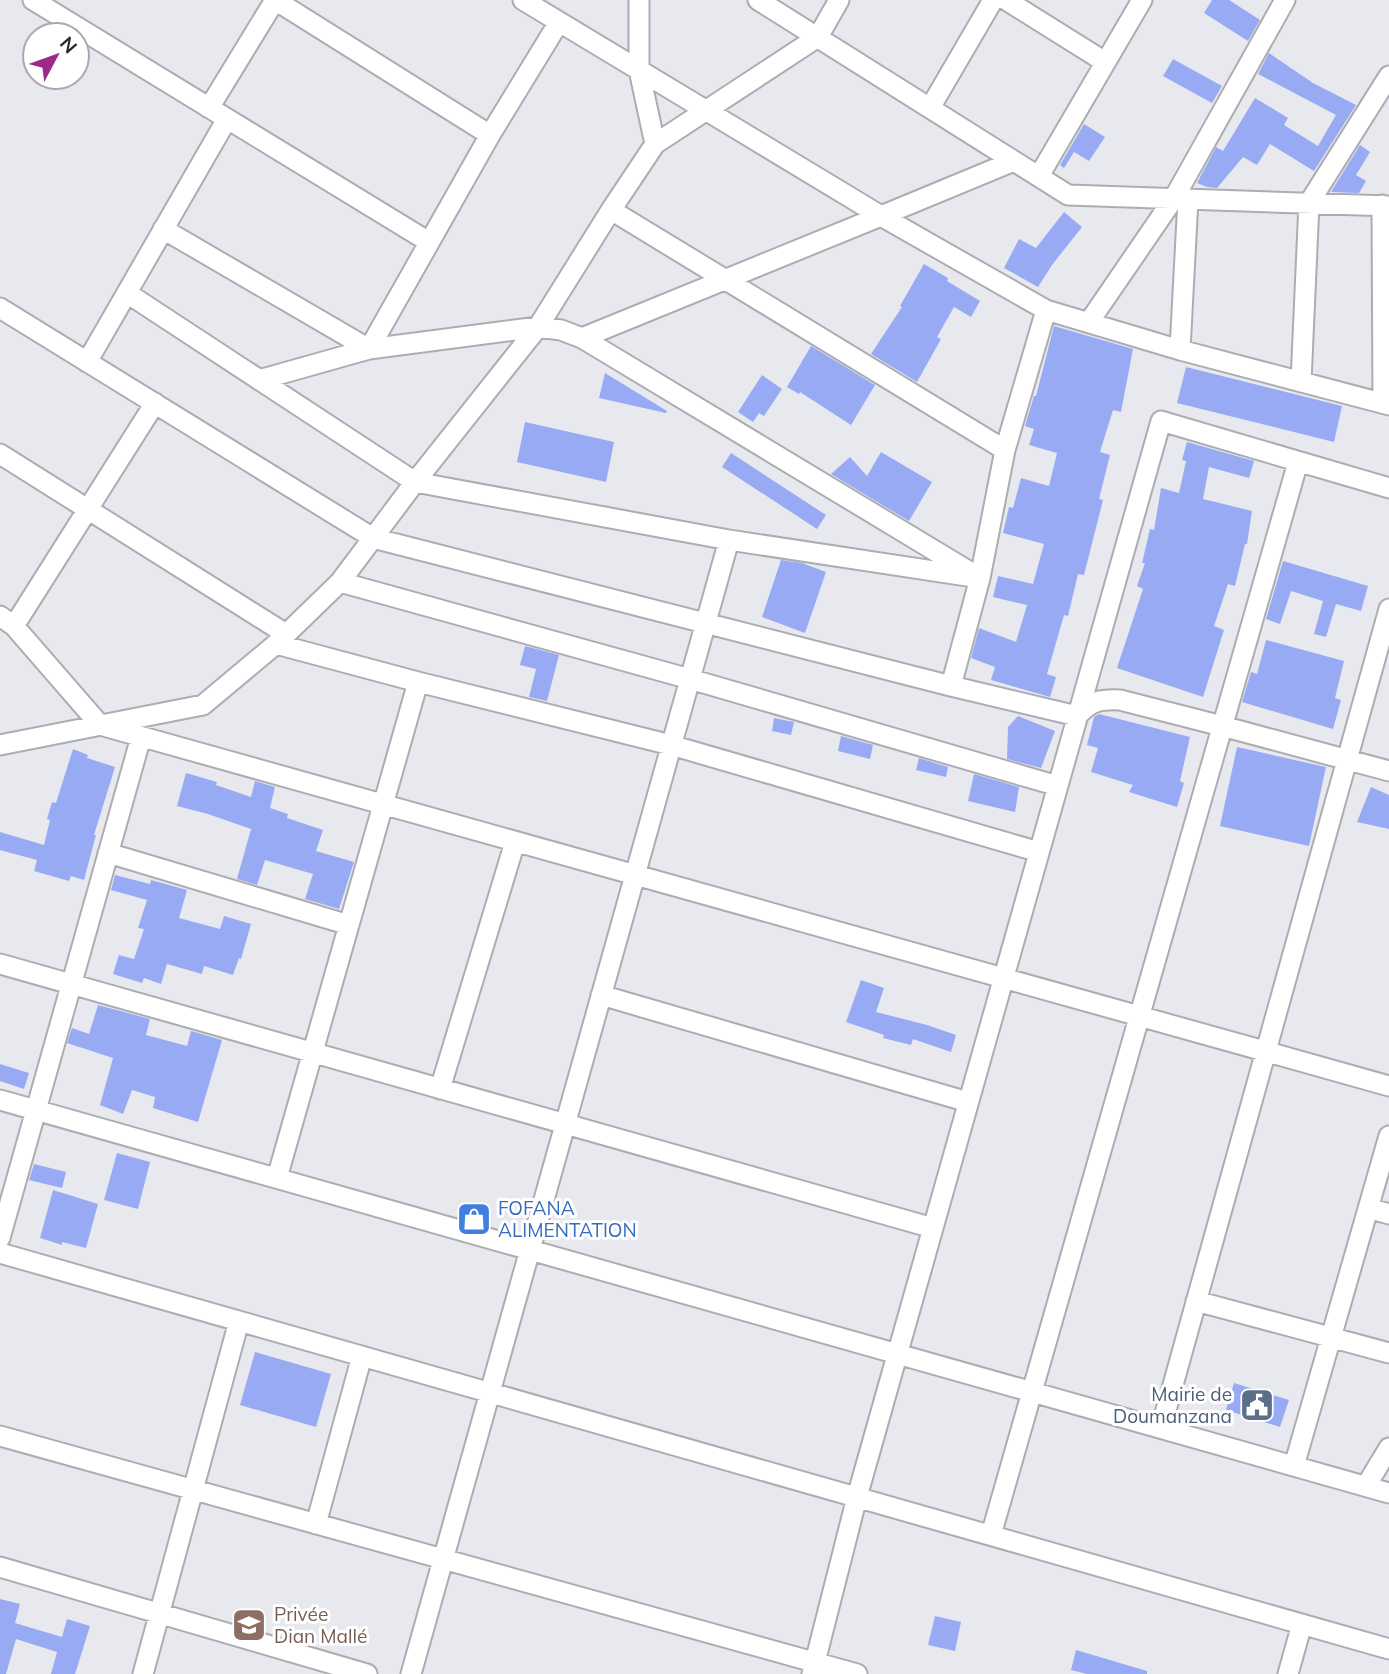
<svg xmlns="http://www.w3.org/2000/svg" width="1389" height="1674" font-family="Mulish,sans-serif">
<rect width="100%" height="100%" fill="#e7e9ee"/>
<path fill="#99aaf4" d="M1212,0H1229L1260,20L1248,41L1204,13Z
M1269,53L1313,83L1356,105L1314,171L1270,144L1257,165L1243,157L1217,188L1207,187L1197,183L1216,147L1223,151L1255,98L1288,118L1284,125L1318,146L1336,115L1258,74Z
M1173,59L1222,86L1212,103L1163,76Z
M1084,124L1105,137L1089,161L1074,152L1064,168L1060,165Z
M1360,145L1370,152L1356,175L1366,181L1359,193L1331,192Z
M1064,212L1082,227L1052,265L1038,287L1004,268L1019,239L1036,248Z
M924,264L948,278L947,281L980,301L971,317L954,307L937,337L941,339L917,382L871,354L902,307L900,306Z
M1054,326L1133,349L1121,412L1113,410L1100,452L1110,455L1099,499L1103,500L1084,575L1078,574L1068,616L1064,615L1047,674L1056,677L1050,697L991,680L995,667L971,658L979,628L1016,642L1027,605L993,597L998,576L1033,584L1044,544L1003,533L1009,507L1013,508L1021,478L1049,486L1057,453L1029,445L1034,429L1025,426L1034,396H1036Z
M811,346L875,385L851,425L800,392L799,394L787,387Z
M1186,367L1342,406L1334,442L1177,403Z
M605,373L667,411L666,413L599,398Z
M762,375L782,389L764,416L759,413L753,422L738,412Z
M525,422L614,442L606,482L517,462Z
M1187,442L1254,461L1249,478L1209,467L1203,499L1252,511L1247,544H1245L1235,586L1228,584L1214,626L1224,630L1203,697L1117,668L1143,589L1137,586L1145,563H1142L1150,529L1154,530L1161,488L1179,493L1186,461L1182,460Z
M881,452L932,482L909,521L831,474L850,457L867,476Z
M731,453L826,515L817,529L722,467Z
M781,560L802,563L826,572L805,633L762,617Z
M1283,561L1368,586L1361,611L1336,604L1326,637L1314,634L1323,601L1291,591L1280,624L1266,619Z
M1266,640L1344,661L1335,698L1341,700L1333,729L1242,702L1251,672L1257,674Z
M525,646L559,655L547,701L529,697L536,669L520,665Z
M1099,714L1190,737L1180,781L1184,783L1177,807L1129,792L1133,785L1091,772L1098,748L1087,745L1094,717Z
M1018,716L1055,731L1041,768L1007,759L1008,727Z
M774,718L794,722L791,735L772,731Z
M841,736L873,745L870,759L838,751Z
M1237,747L1326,767L1309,846L1220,826Z
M73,749L88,755L87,758L115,767L94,835H96L84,880L71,876L69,881L34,871L37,860L0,850V832L44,845L50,820L47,819L52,802L56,803Z
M919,758L948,767L946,777L916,770Z
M186,773L217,782L216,785L251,797L255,781L275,787L270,808L288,814L287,818L323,830L316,851L354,862L339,909L305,899L313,874L265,860L257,885L237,879L251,829L208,814L177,806Z
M974,774L1019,787L1015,812L968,801Z
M1371,787L1389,795V829L1357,822Z
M115,875L150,884L151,880L187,890L179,918L220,929L224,916L251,924L241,959L239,958L233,975L204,966L202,974L167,964L161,984L144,978L142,983L113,974L119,955L134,959L144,929L138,928L147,900L111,890Z
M861,980L884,988L876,1012L927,1025L956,1035L951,1052L913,1039L911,1045L883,1038L884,1035L846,1022Z
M98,1005L150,1019L146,1035L187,1046L191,1031L222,1040L198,1122L153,1108L155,1097L132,1090L123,1114L100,1105L113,1058L67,1043L72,1028L89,1034Z
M0,1064L29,1073L24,1089L0,1081Z
M117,1153L150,1162L138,1209L104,1200Z
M34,1164L66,1172L62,1188L29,1180Z
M53,1190L98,1204L86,1248L62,1242V1245L40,1238Z
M255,1352L331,1374L316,1427L240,1405Z
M1234,1383L1289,1400L1280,1427L1226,1410Z
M0,1599L20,1604L15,1623L62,1637L67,1619L90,1626L75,1674H51L57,1652L16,1639L6,1674H0Z
M935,1616L961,1622L955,1651L928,1645Z
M1076,1650L1147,1671V1674H1087L1071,1670Z"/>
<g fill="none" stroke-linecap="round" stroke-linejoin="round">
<g stroke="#acadb2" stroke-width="23">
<path id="minor" d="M33,0L429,242
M275,0L490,135
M523,0L881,216L1046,310L1180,350L1389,405
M639,0V70L655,144
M758,0L1068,195L1389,206
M1006,0L1105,62
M209,108L275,0
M930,108L993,0
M1039,176L1142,0
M1382,205L1383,403
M611,210L1005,450
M163,229L369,349L490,135L559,22
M127,293L415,482L729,540L980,578
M0,308L373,538L951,686L1077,716C1091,701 1100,699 1120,700L1222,726L1389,771
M1089,322L1174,198L1285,0
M582,338L881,216L1014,161
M1180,350L1188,199
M87,362L227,119
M259,380L369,349L538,327L561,330L582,338L970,572
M1301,382L1309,203L1389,76
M0,454L286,634
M340,582L690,679L1058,786
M0,616L14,626L100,725L1389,1086
M14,626L155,403
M276,644L418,682L671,745L1039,852
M951,686L980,578L1005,450L1046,310
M0,745L203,705L276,644L340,582L415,482L538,327L611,210L655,144L818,37L839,0
M108,853L349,925
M0,964L933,1228
M601,995L968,1102
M440,1089L515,842
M0,1100L1389,1493
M277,1178L418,682
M1368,1208L1389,1214
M0,1238L141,737
M0,1253L1389,1649
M1196,1301L1389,1353
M1161,1428L1389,609
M0,1436L857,1674
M1294,1466L1389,1136
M1366,1486L1389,1448
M316,1524L362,1356
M991,1535L1298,462
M0,1567L367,1674
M143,1674L239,1321
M411,1674L729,540
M812,1674L857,1497L1161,421L1389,488
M1288,1674L1302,1624"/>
</g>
<use href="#minor" stroke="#fff" stroke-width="19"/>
</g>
<defs>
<g id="shop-square" transform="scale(1.75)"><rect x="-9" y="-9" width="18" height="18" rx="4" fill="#3f7fe0" stroke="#fff"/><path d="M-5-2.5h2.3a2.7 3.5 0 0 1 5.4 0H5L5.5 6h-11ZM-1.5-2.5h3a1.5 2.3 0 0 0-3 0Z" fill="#fff"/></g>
<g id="civic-square" transform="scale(1.75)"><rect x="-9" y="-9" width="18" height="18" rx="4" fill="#5c6f8a" stroke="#fff"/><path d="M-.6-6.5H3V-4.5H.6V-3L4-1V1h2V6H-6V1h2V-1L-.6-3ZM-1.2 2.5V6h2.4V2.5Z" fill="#fff"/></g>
<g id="school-square" transform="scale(1.75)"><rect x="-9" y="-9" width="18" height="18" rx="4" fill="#8d6e63" stroke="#fff"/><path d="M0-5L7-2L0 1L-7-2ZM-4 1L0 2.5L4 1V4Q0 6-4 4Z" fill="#fff"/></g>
</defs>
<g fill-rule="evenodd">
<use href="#shop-square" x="474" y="1219"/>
<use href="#civic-square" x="1257" y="1405"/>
<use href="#school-square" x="249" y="1625"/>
</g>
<g text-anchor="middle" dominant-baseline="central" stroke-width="6" stroke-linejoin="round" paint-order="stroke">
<g font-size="19" fill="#366cbe" stroke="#fff" text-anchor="start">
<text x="498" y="1208">FOFANA<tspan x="498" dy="22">ALIMENTATION</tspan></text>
</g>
<g font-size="19" fill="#4e5e75" stroke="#fff" text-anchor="end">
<text x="1232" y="1394">Mairie de<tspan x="1232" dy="22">Doumanzana</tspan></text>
</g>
<g font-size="19" fill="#785e54" stroke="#fff" text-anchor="start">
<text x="274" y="1614">Privée<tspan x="274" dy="22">Dian Mallé</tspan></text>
</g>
</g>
<g transform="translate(56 56) rotate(49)"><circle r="33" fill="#ffffff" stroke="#a9aaab" stroke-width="2"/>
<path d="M0-5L12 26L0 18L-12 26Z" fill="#9b2a89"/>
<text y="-10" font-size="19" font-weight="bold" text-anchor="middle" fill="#292a2c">N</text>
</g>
</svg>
